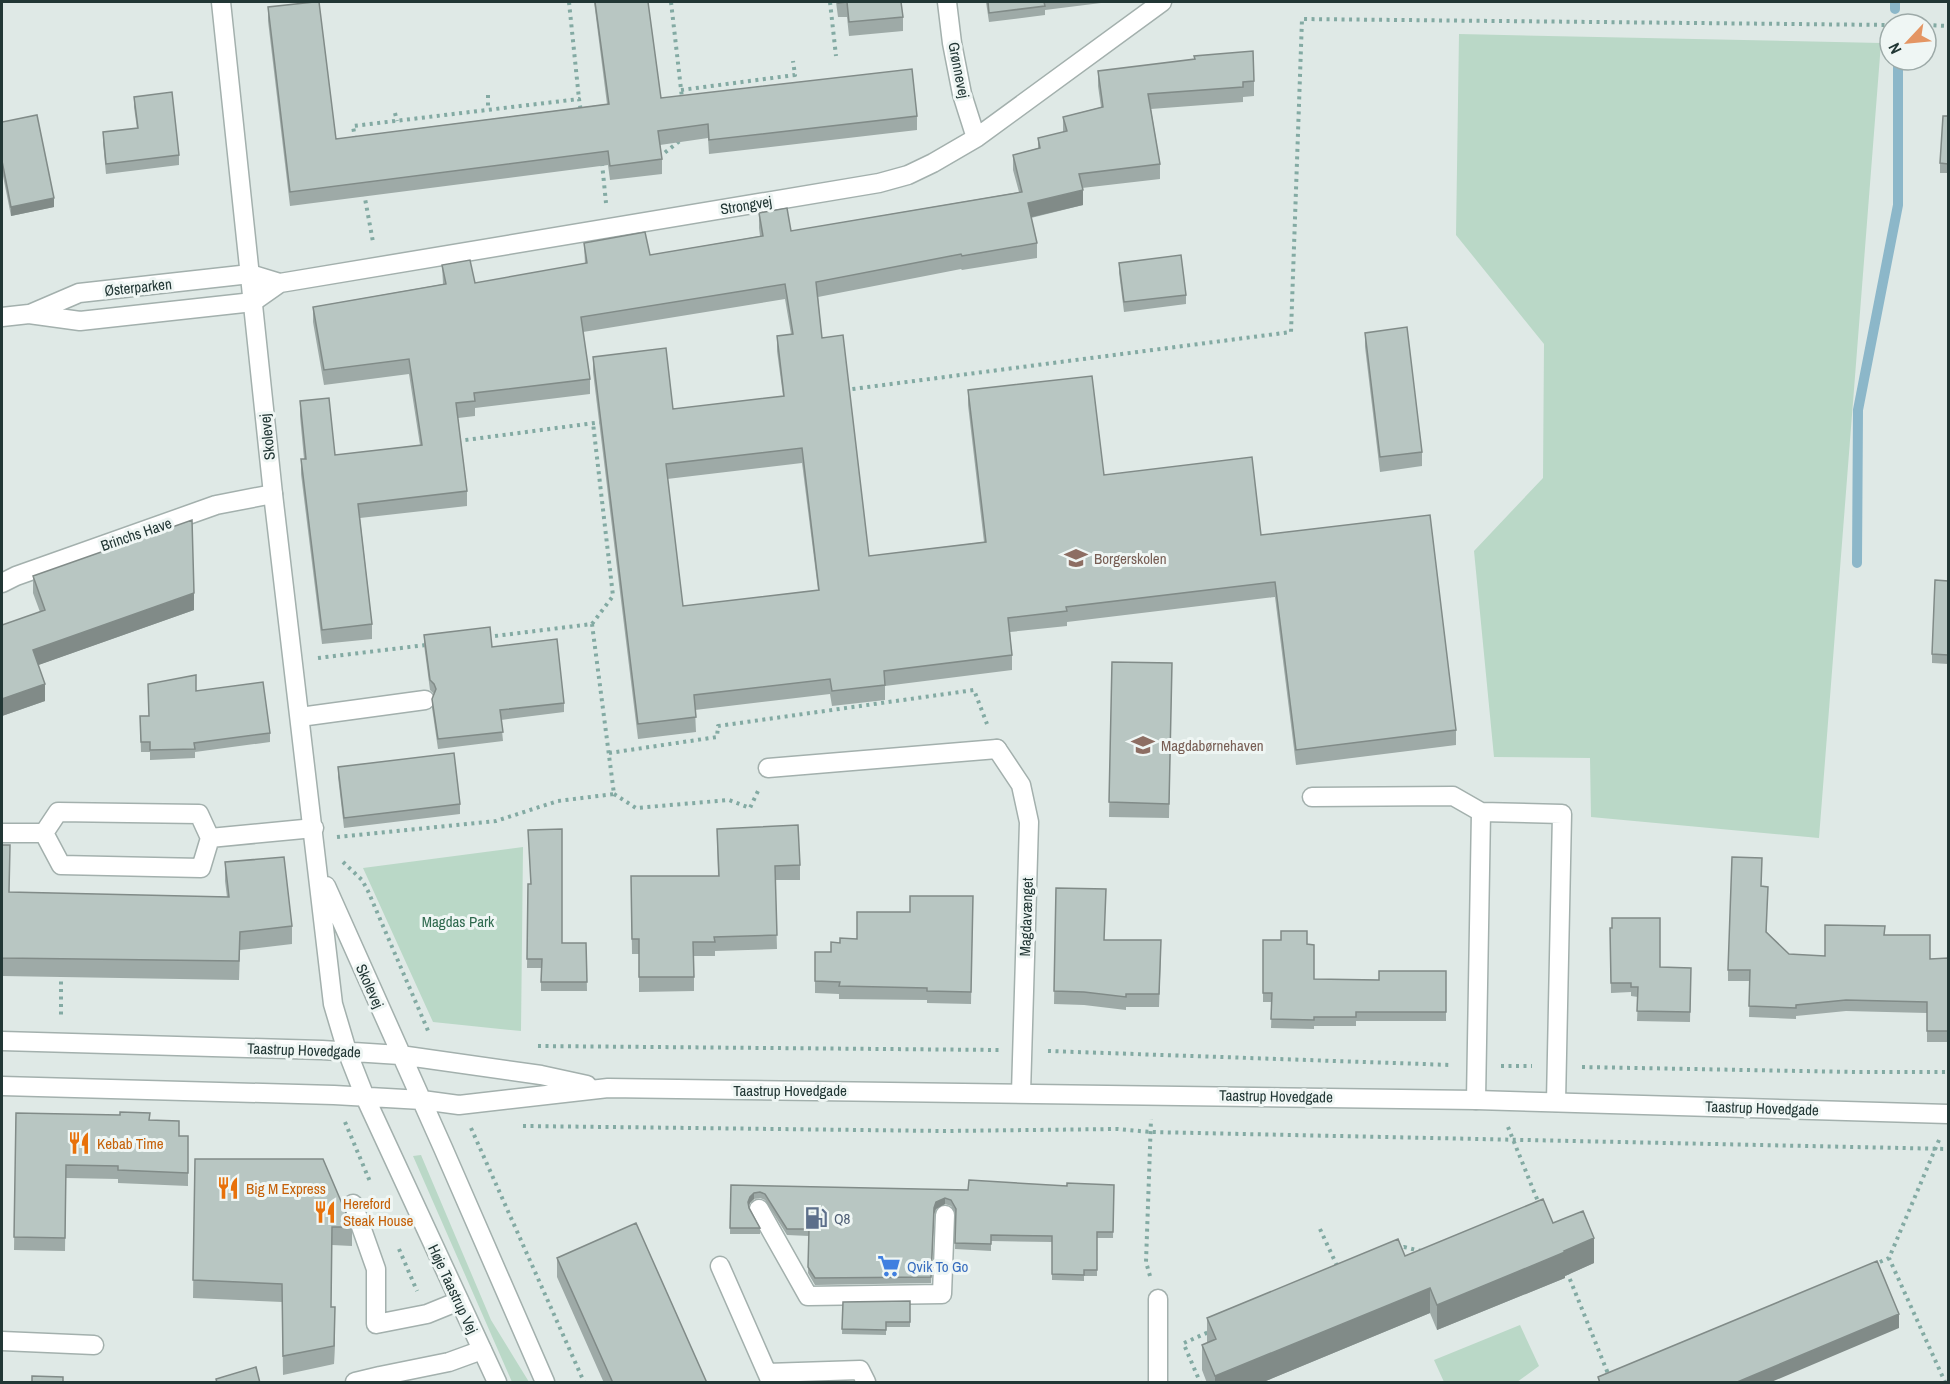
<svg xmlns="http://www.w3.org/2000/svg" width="1950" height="1384" font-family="'Archivo Narrow',sans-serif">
<rect width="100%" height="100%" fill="#dfe9e6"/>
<path fill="#bad8c7" d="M1459,34L1881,43L1819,838L1591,817L1590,758L1494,757L1474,551L1543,478L1544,344L1456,235Z
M523,847L521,1031L433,1022L363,868Z
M421,1155L491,1320L529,1382H512L413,1156Z
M1520,1325L1539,1366L1517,1382H1444L1434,1360Z"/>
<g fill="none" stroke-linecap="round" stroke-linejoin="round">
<path stroke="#8cb7c9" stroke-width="10" d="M1895,9V2
M1857,563L1858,410L1898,205V60"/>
<g stroke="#a3b0ad" stroke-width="21">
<path id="service" d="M300,717L425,700
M768,768L997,749
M1312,797L1453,796L1481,812
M58,812L199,814L210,838L201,868L61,865L44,833Z
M2,833H44
M210,838L314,828
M1476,1100L1481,812L1562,814L1556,1102
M353,1204L376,1269V1324L427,1314L459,1301
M759,1209L808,1296L942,1294L945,1215
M720,1266L771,1382
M2,1341L94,1345
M767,1373L860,1370L866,1382
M355,1382L380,1376
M383,1382L380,1376L449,1362L482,1350"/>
</g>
<g stroke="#a3b0ad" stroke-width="21">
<path id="minor" d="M947,2L952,43L962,94L976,138
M30,314L79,293L250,274L280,283
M2,317L29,314L80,321L253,302L280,283L879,183L908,175L933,163L976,138L1162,2
M2,583L16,576L216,505L273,494
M997,749L1021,785L1029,822L1021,1093
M1158,1382V1299"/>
</g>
<g stroke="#a3b0ad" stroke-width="21">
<path id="tertiary" d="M221,2L273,494L333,1004L347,1051L365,1097L497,1382
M326,886L443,1148L545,1382
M2,1041L322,1050L400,1055L541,1075L587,1085
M2,1086L334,1095L422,1100L459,1105L608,1088L1476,1100L1948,1114"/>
</g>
<path stroke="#83aaa3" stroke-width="4" stroke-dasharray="3 4.5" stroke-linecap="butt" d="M569,2L579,99
M671,2L682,98
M830,2L836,56
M1926,25L1948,26
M681,90L795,75L793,61
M488,95V110
M395,113L397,121
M355,139L353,126L579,99L581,112
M658,154H663L681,140
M602,163L606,203
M364,193L373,242
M845,390L1291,332L1302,19L1890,25
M458,441L602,422
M592,624L613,596L593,423
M318,658L426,645
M609,753L717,737L718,726L974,690L987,724
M614,794L636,808L729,800L750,808L758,791
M337,837L496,821L558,801L614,794L592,624L487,637
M343,862L362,880L368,891L429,1033
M61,974V1018
M538,1046L999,1050
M1048,1051L1451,1065
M1501,1066H1532
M1582,1067L1855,1072H1948
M345,1122L371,1184
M523,1126L944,1131L1118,1129L1150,1132L1948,1149
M1508,1127L1539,1204
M471,1128L584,1382
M1939,1140L1889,1258L1945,1382
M1320,1229L1338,1268
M399,1249L417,1291
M1397,1250L1404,1247L1421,1251
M1873,1265L1889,1258
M1567,1272L1609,1376
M1150,1276L1146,1262L1151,1119
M1184,1343L1211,1331
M1185,1347L1200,1382"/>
<use href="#service" stroke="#fff" stroke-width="18"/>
<use href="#minor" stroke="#fff" stroke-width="18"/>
<use href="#tertiary" stroke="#fff" stroke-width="18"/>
</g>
<path fill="#9eaaa7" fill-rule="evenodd" d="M594,2H648L661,98L917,116V130L709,154L708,138L660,145L662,159V174L610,180L608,165L290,206L268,21V7L336,139L607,104Z
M836,2H901L903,17V31L849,36L847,17H838Z
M986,2H1109L1045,10V15L989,22Z
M1098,71L1254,81V96L1243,97V102L1151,109L1160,164V179L1082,188L1083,205L1031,218L1037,243V258L962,270L961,269L818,297L822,338L869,556L984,542L968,405V390L1104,475L1261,535L1456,730V745L1296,765L1275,597L1067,622V626L1010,632L1012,655V670L885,686V700L832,706L830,694L695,710L696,732L638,739L593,372V357L673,409L783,396L777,351V336L791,334L785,299L583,332L590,379V394L475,408V416L458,418L467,491V506L360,518L372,624V639L322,644L301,474V459H304L300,416V401L335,455L420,445L409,374L324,385L313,322V307L443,284L442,265L475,283L585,264L584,243L650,255L760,236L759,228V213L791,231L1019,192L1013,170V155L1038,148V138L1063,132V117L1101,107L1098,86ZM802,463L818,590L683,606L667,479Z
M134,97L179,155V165L106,174L103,142V132L137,129L134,107Z
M1948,116V173H1940V163Z
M2,122L54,207L11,216L2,171Z
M1119,263L1186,295V304L1124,312L1119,273Z
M1365,333L1422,452V466L1380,472L1365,347Z
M33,576L194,610L38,665L45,701L2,716V625L40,612L33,593Z
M1948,581V664L1932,663V654Z
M424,635L492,647L564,703V712L501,720L503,741L438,749L432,708V699L434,694L430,690L424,645Z
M1112,662L1172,663L1169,818L1109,817Z
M196,691L270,733V742L195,752V758L150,760V752H141L140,716H148Z
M338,767L460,804V814L344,828L338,777Z
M717,829L800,865V880H775L777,949L715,951V956H694V991L639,992V954H632L631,876H718Z
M2,845L9,892L227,897L225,881V862L292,926V944L240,950L239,980L2,976Z
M528,884L562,943H586L587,991H541V968H527Z
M1762,886L1767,932L1789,954L1825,956L1884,935L1930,959L1948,958V1042H1927V1013L1846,1011L1796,1016V1019L1749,1017L1750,981H1728V970Z
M1056,888L1105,940L1161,953L1159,1007H1126V1010L1084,1005L1054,1004Z
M973,896L971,1004L927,1003V1000L839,999V994L815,993V981L840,943L857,939L910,912Z
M1610,928L1660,967L1691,968L1690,1022L1637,1021L1638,997L1631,996V992L1611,993Z
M1263,940L1307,944L1314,979L1379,980L1446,971V1021H1356V1026H1314V1029L1271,1028L1272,1002H1263Z
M16,1113L150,1120L179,1136H188V1186L118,1183V1179L66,1178L65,1251L14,1250Z
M195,1159L352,1227V1246L332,1245L331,1307L335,1326L334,1364L283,1375L282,1302L193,1298Z
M731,1185L968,1190L1114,1185L1113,1238H1097V1276H1084V1281L1052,1280V1242L991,1241V1251L955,1249L956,1214L951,1206L945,1204L936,1209L934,1214L931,1283L815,1285L808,1273L809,1236L787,1235L765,1200L760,1198L754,1199L750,1203L749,1206L760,1228V1234H730Z
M1553,1223L1594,1263L1565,1276V1278L1437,1330L1430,1313L1261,1383H1207L1202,1370V1345L1207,1343V1318L1405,1256Z
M557,1258L707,1383H604L557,1277Z
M910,1301V1327H886V1335L842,1334L843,1302Z"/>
<path fill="#818b88" d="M1083,190V205L1028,218V203Z
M54,198V207L11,216V207Z
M194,593V610L33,667V650Z
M45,684V701L2,716V699Z
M754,1193V1199L750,1203L748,1208V1202L750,1197Z
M945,1198V1204L936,1209L934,1214L931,1283L934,1208L936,1202Z
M1594,1238V1263L1565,1276V1278L1437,1330V1305Z
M1430,1288V1313L1261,1383H1215V1376Z
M335,1307V1326L334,1364V1346Z
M1899,1314V1328L1769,1383H1735Z"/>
<path fill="#b8c6c2" stroke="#818b88" stroke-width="1.5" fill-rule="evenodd" d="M314,2H319L336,139L609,104L595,2H648L661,98L912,69L917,116L709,140L708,124L658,131L662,159L610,166L608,151L290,192L268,7Z
M837,2H901L903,17L849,22L847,2L838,3Z
M988,2H1044L1045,6L989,13Z
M1253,51L1254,81L1243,82V87L1148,94L1160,164L1079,174L1083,190L1028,203L1037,243L962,256L961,254L816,282L822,338L843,335L869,556L986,542L968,390L1092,376L1104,475L1252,457L1261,535L1430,515L1456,730L1296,750L1275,582L1066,607L1067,611L1008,618L1012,655L884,671L885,685L832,691L830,679L694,695L696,717L638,724L593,357L666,348L673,409L784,396L777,336L793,334L785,284L581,317L590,379L474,393L475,401L456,403L467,491L358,504L372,624L322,630L301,459H306L300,401L329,398L335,455L422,445L409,359L324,370L313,307L446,284L442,265L470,260L475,283L587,263L584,243L645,232L650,255L763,236L759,213L787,208L791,231L1022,192L1013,155L1040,148L1038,138L1067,131L1063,117L1103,107L1098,71L1195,59L1194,56ZM802,448L819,590L683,606L666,464Z
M172,92L179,155L106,164L103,132L138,128L134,97Z
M37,115L54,198L11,207L2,161V122Z
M1943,116H1948V164L1940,163Z
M1181,255L1186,295L1124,302L1119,263Z
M1407,327L1422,452L1380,457L1365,333Z
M192,520L194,593L33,650L45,684L2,699V625L45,610L33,576Z
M1935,580L1948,581V655L1932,654Z
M490,627L492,647L557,639L564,703L500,710L503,732L438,739L432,699L436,689L434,684L430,680L424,635Z
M1112,662L1172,663L1169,804L1109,802Z
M196,675V691L263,682L270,733L194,743L195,749L150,750V742H141L140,716H149L148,684Z
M454,753L460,804L344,818L338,767Z
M798,825L800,865L775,866L777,935L714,937L715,942H693L694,977H639V939H632L631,876H719L717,829Z
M562,829V943H586L587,982H541L542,959H527L528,884H531L528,830Z
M2,845H10L9,892L229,897L225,862L284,857L292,926L240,932L239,961L2,958Z
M1732,857L1762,858L1761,886L1768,887L1766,932L1789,954L1825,956V925L1885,926L1884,935H1930V959L1948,958V1031H1927V1002L1846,1000L1796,1005V1008L1749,1006L1750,970H1728Z
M1056,888L1106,889L1104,940H1161L1159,994H1126V997L1084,992L1054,991Z
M910,896H973L971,992L927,991V988L839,986L840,982L815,981V952H831V942L840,943V938L857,939V912H910Z
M1612,918H1660V967L1691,968L1690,1012L1637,1011L1638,987H1631V983H1611L1610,928H1612Z
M1281,931H1307V944L1314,945V979L1379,980V971H1446V1012H1356V1017H1314V1020L1271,1019L1272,993H1263V940H1281Z
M120,1112L150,1113L149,1120L179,1121V1136H188V1173L118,1170V1166L66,1165L65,1238L14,1237L16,1113L120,1115Z
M195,1159H323L352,1227H332L331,1307H335L334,1346L283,1356L282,1284L193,1280Z
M969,1180L1067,1186V1183L1114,1185L1113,1232H1097V1270H1084V1275L1052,1274V1236L991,1235V1244L955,1243L956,1209L951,1200L945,1198L936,1202L934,1208L931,1277L815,1278L808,1267L809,1229H787L765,1194L760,1192L754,1193L750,1197L748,1202L749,1208L760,1228H730L731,1185L968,1190Z
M1543,1199L1553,1223L1583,1211L1594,1238L1564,1251L1565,1252L1437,1305L1430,1288L1215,1376L1202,1345L1216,1339L1207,1318L1398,1239L1405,1256Z
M636,1223L707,1383H613L557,1258Z
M1877,1261L1899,1314L1735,1383H1600L1598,1377Z
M910,1301V1322H886V1330L842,1329L843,1302Z
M256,1367L260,1383H217L216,1379Z
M32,1376L63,1377V1383H32Z"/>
<defs>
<g id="school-bare" transform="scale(1.8)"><path d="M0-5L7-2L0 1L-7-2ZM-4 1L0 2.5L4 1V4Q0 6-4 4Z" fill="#8d6e63" stroke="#eff6f4" stroke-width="2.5" paint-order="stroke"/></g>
<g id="restaurant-bare" transform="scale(1.8)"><path d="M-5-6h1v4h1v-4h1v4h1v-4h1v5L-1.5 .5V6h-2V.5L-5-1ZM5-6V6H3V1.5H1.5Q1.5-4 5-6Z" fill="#e8710a" stroke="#eff6f4" stroke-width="2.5" paint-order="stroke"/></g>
<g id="fuel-bare" transform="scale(1.8)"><path d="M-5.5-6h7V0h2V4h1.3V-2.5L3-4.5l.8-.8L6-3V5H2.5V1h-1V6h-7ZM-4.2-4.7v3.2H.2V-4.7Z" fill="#5c6f8a" stroke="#eff6f4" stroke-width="2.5" paint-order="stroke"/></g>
<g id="supermarket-bare" transform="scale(1.8)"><path d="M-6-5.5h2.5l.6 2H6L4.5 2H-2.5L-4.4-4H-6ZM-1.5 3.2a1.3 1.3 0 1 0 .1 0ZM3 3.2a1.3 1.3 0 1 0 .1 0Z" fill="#3f7fe0" stroke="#eff6f4" stroke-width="2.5" paint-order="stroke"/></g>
</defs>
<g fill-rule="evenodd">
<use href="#school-bare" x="1076" y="558"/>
<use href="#school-bare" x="1143" y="745"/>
<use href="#restaurant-bare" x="79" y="1143"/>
<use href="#restaurant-bare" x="228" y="1188"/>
<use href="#restaurant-bare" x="325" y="1212"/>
<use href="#fuel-bare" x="816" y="1218"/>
<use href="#supermarket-bare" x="889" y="1266"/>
</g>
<g text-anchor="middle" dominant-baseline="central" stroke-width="6" stroke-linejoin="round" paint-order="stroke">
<g font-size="15" fill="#223735" stroke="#eff6f4">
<text transform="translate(959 70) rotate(79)">Grønnevej</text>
<text transform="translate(746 205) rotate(-9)">Strongvej</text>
<text transform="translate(138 287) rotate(-6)">Østerparken</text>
<text transform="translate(267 437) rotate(-96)">Skolevej</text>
<text transform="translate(136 534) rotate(-19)">Brinchs Have</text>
<text transform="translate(1026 917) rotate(-88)">Magdavænget</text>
<text transform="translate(370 986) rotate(66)">Skolevej</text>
<text transform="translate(304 1050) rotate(2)">Taastrup Hovedgade</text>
<text x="790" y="1090">Taastrup Hovedgade</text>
<text transform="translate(1276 1096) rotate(1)">Taastrup Hovedgade</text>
<text transform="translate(1762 1108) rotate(2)">Taastrup Hovedgade</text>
<text transform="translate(453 1289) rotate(65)">Høje Taastrup Vej</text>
</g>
<g font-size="15" fill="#785e54" stroke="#eff6f4" text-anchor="start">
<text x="1094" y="558">Borgerskolen</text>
<text x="1161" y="745">Magdabørnehaven</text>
</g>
<g font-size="15" fill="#306a4f" stroke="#eff6f4">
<text x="458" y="921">Magdas Park</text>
</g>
<g font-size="15" fill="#c56008" stroke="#eff6f4" text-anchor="start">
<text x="97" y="1143">Kebab Time</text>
<text x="246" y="1188">Big M Express</text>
<text x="343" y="1203">Hereford<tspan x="343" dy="17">Steak House</tspan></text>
</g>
<g font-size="15" fill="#4e5e75" stroke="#eff6f4" text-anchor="start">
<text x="834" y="1218">Q8</text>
</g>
<g font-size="15" fill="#366cbe" stroke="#eff6f4" text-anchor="start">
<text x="907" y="1266">Qvik To Go</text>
</g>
</g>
<rect width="1950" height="1384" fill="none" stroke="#223735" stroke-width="6"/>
<g transform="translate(1908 42) rotate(244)"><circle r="28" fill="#eff6f4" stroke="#9daaa8" stroke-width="1.5"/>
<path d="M0-4.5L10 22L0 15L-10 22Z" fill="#e49563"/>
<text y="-9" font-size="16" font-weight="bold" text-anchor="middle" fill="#223735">N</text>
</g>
</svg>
